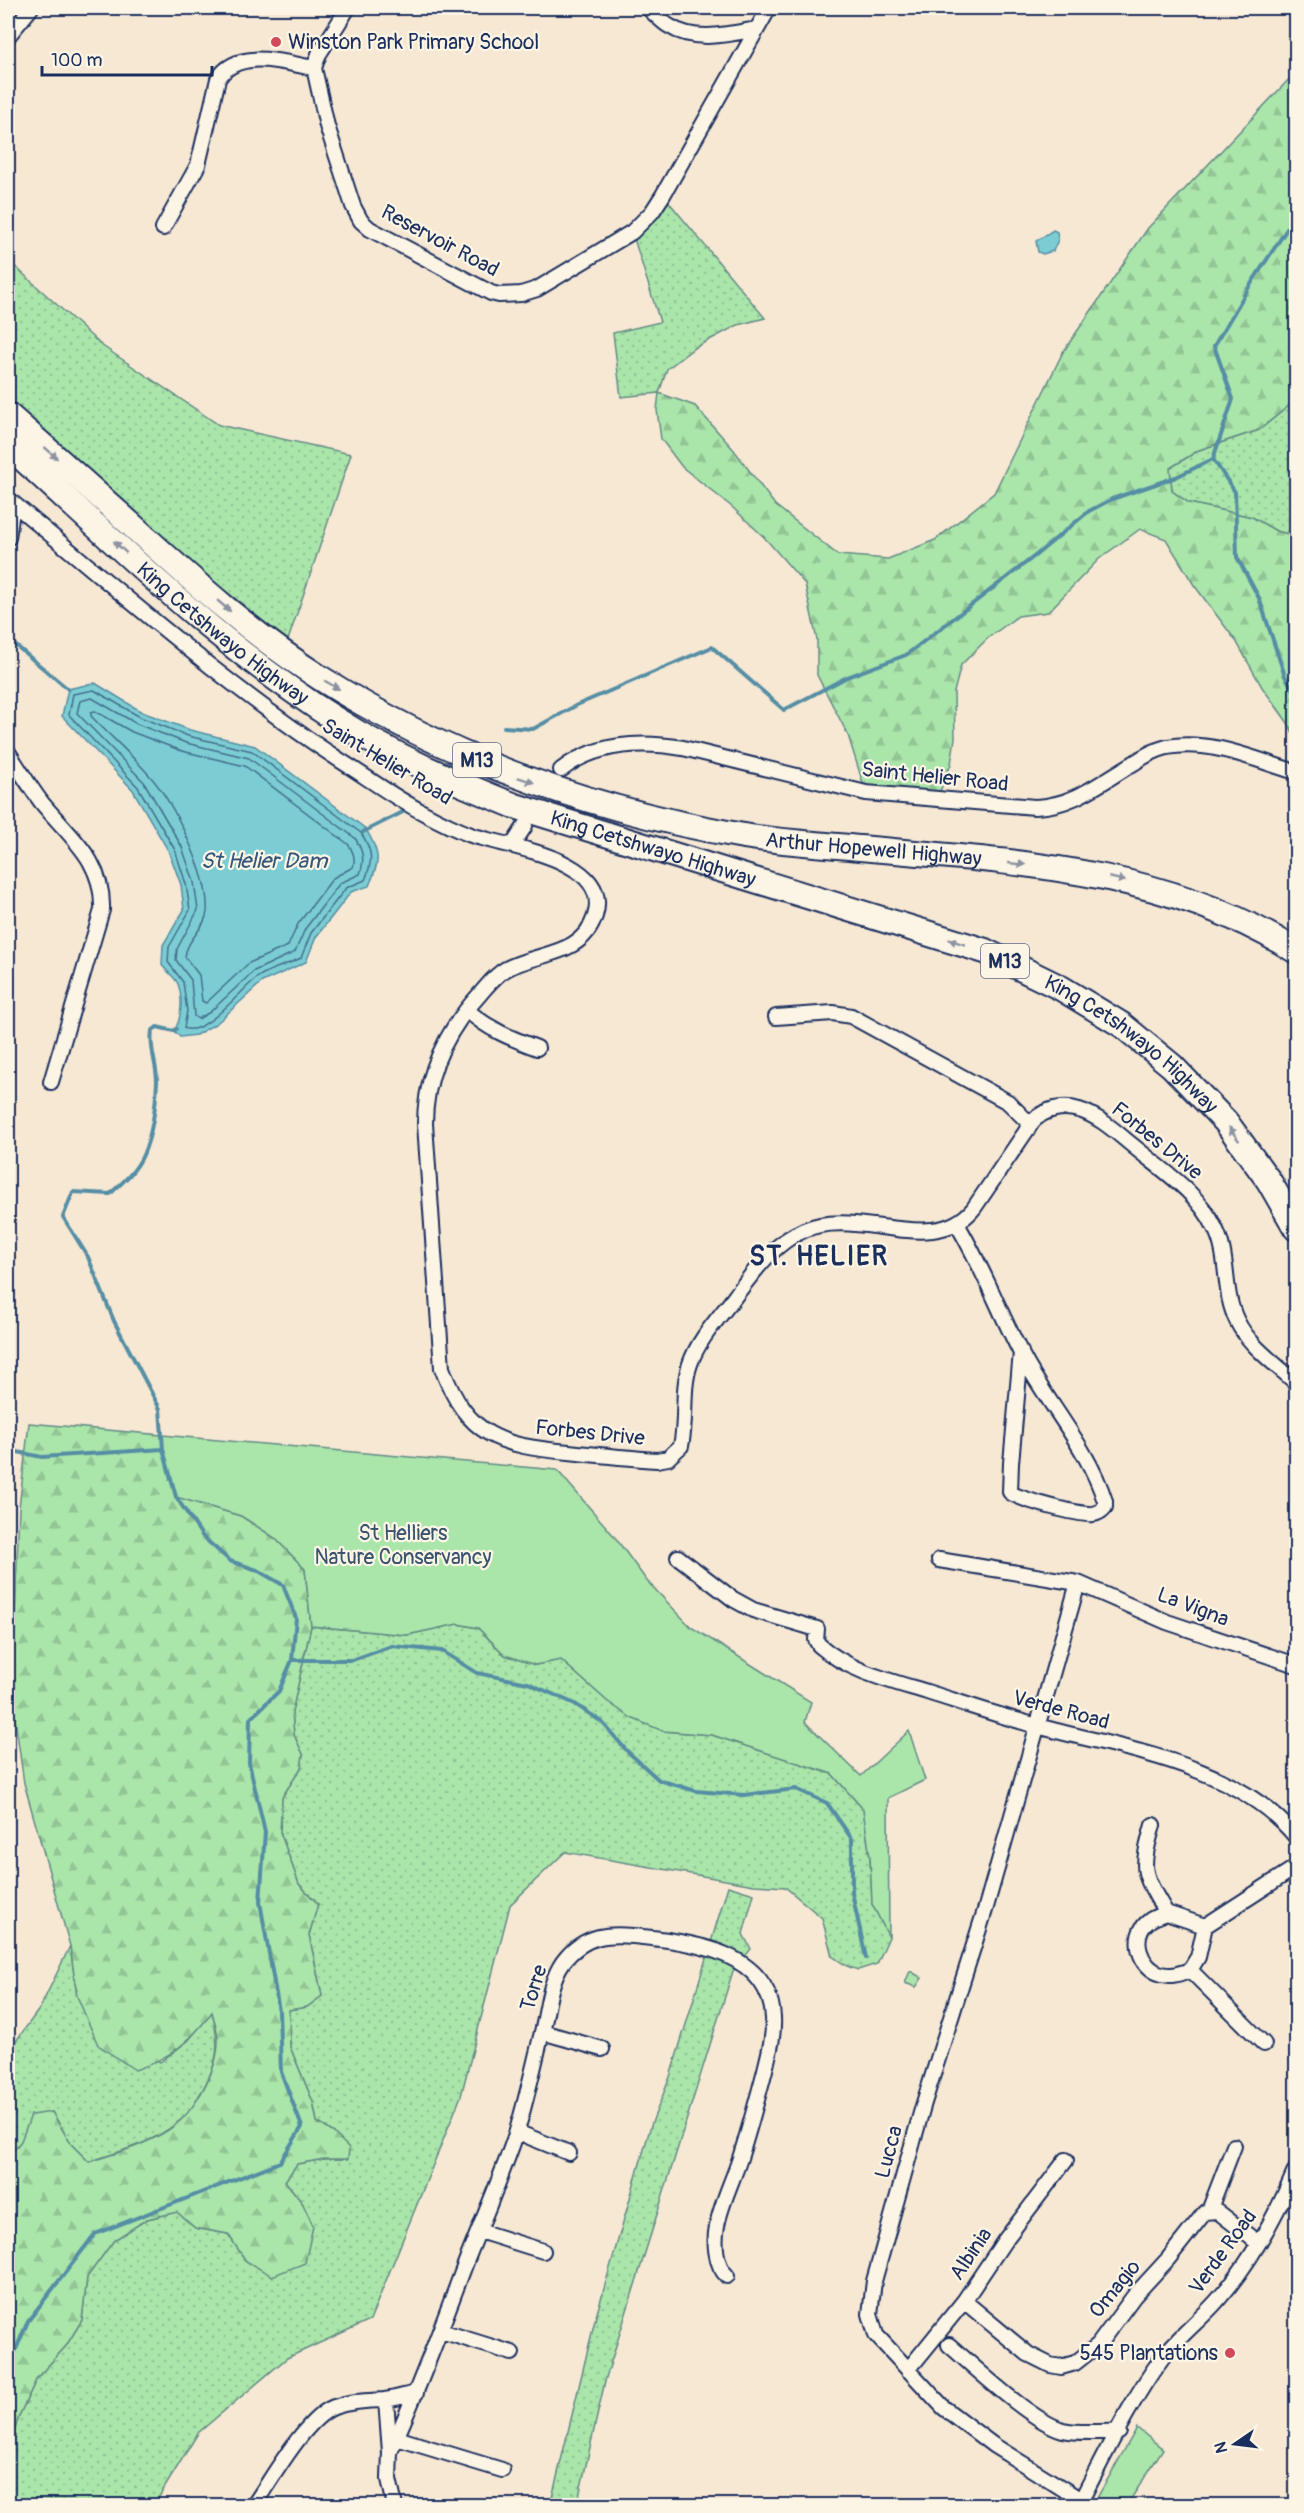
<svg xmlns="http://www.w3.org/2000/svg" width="1304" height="2513" font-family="Pangolin,sans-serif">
<defs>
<pattern id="grass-dots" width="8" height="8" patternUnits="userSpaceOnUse" patternTransform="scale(1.5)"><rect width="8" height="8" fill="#aae5aa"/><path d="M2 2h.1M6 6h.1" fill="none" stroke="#92c595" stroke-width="1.8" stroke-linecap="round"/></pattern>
<pattern id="forest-firs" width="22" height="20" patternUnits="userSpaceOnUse" patternTransform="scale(1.5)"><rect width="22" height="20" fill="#aae5aa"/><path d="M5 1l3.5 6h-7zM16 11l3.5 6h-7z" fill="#92c595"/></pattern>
</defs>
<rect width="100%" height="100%" fill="#f7e8d4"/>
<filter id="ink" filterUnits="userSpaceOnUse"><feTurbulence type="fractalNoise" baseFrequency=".0167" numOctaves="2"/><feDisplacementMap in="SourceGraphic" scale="12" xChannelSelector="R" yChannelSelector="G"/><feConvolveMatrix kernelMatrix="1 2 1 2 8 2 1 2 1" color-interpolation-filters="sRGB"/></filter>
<g filter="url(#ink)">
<path fill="url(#grass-dots)" stroke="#628a84" stroke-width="1.5" d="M663,195L765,318L738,325L694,348L667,369L659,393L621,397L613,333L660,322L632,232Z
M8,260L101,345L219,425L351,454L284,652L8,415Z
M1296,400V536L1276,531L1252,517L1189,503L1172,491L1170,468L1199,450L1259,430Z
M458,1624L478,1628L505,1655L535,1665L561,1660L607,1701L663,1731L712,1735L832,1774L863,1809L870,1857L872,1904L889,1937L877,1964L858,1970L847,1966L832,1956L822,1918L785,1887L754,1885L565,1852L510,1905L461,2096L370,2320L287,2358L198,2433L154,2505L8,2506V2450L19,2416L37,2378L66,2346L82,2320L87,2277L114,2240L147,2219L177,2212L195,2228L228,2234L246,2261L303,2204L285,2181L297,2164L324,2159H347L334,2133L317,2122L313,2102L290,2047L288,2010L307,2007L322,1996L309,1935L318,1904L299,1884L280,1832L282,1797L301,1768L303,1754L294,1735L292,1712L311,1626L407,1635Z
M728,1886L754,1894L743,1934L751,1949L733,1971L605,2381L577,2505L550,2506L595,2320L651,2125L670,2077Z
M70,1946L77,1996L160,2062L188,2041L212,2012C220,2045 219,2061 202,2091C197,2098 193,2108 187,2114C161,2141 123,2150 89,2162L71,2144L52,2112L8,2157V2052L40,2008Z"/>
<path fill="url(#forest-firs)" stroke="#628a84" stroke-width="1.5" d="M1296,72V400L1259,430L1199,450L1170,468L1172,491L1189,503L1252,517L1276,531L1296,536V739L1288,723L1262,687L1236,641L1194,585L1166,539L1140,529L1099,559L1048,612L1018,616L988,638L961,665L954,692L955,738L951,764L936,801L866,793L848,735L817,675V640L805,584L764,537L732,507L682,467L661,439L657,410L659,393L695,406L734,450L775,505L838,555L888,559L935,540L994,493L1063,352L1148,228Z
M29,1423L162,1435L163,1449L176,1497L241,1516L275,1538L305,1569L311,1626L292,1712L294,1735L303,1754L301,1768L282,1797L280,1832L299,1884L318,1904L309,1935L322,1996L307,2007L289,2010L290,2047L313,2102L317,2122L334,2133L349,2148L348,2159H324L297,2164L285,2181L303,2204L313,2226L305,2263L272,2276L246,2261L228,2234L195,2228L177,2212L147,2219L114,2240L87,2277L82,2320L66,2346L37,2378L19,2416L8,2450V2157L21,2141L31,2115L52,2112L71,2144L89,2162C116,2153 145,2146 170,2129C194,2113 219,2069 218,2039C218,2031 214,2020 212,2012C190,2042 170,2058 135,2070L98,2045L77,1996L70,1946L24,1783L12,1697L19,1508Z"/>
<path fill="#aae5aa" stroke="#628a84" stroke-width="1.5" d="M162,1435L557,1470L614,1536L647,1581L691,1627L811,1702L805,1722L861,1776L909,1731L925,1780L888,1798L889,1937L872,1904L870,1857L863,1809L832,1774L712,1735L663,1731L631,1718L607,1701L561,1660L535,1665L505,1655L478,1628L458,1624L407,1635L311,1626L305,1569L275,1538L241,1516L176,1497L163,1449Z
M910,1971L922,1978L916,1987L905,1983Z
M1137,2428L1163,2449L1127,2505H1093Z"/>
<path fill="#7ccdd3" stroke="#558ea4" stroke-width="1.5" d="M1053,230L1057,232L1058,240L1053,251L1043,254L1038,252L1036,241Z
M95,683L142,712L190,730L255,746L366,829C381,855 380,860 369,886L351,892L316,937L306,962L262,982L217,1023L196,1035L180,1037L174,1031C182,1019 183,998 178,984C175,977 166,971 162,965L163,945L184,910L181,885L169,852L133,790L62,716L68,689Z"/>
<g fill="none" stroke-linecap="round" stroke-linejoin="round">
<path stroke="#426e8d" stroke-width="1.5" d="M94,690L140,717L188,736L252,751L361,833C373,851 373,861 365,880L346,888L311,933L301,958C288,965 271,968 258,977C242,988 204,1038 184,1028L187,1011L183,982L168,962L169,947L190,910L186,884L175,850L138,787L69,715L73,694Z
M92,698L137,724L186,743L249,758L355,838C363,851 365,860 360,874L340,883L305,929L295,952L254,971L210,1012L198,1019L194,1016L191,980L176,960L177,949L198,910L194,882L182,847L144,782L77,713L80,701Z
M95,711L132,732L182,751L245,766L348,844C353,851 356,859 353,867L333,878L298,924L288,946L249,963L206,1003L202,1001L199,975L185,957C186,940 205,929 207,912C210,876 173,801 149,775C131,754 110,736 91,716V712Z"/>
<path stroke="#558ea4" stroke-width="4" d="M1213,459L1235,492L1237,557L1259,598L1285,676L1296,694
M8,639L68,689
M504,727L533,729L577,705L712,647L784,710L847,677L906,655L1036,555L1089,511L1112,499L1176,477L1213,459L1233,399L1214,346L1249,287L1296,215
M363,832L409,809
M8,1450L42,1457L163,1449
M292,1660H352L392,1646L442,1651L477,1673L528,1683L575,1704L602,1722L627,1751L659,1780L696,1791L744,1795L796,1789L827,1803L852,1839V1893L866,1958
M8,2368L28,2321L95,2234L280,2162L302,2127L281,2072L279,2011L260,1902L265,1832L249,1763L250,1719L279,1691L292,1660L296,1618L283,1585L257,1570L230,1561L203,1537L176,1497L163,1449L160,1409L114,1321L88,1257L63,1217L73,1192L110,1194C122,1183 136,1171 143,1155C152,1134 156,1104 157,1081C157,1064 149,1048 152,1031L157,1027L174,1031L176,1029"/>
<g stroke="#1b2f5e" stroke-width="18">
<path id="minor" d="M348,8L319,54L314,68L327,126L353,206L361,221L370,229L491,293L499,295L521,294L537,289L632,232L652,212L663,195L769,8
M648,8C655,14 662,22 669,26C695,43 729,34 757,29
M8,36L31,8
M163,228L198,165L218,79C237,47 285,63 314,68
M8,499C117,589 222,683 341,761C368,778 395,798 424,813C439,821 455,829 471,835C506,847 613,858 595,916C582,957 537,952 506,969C495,975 488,985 480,994C446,1031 425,1073 425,1124L442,1368C467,1437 501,1446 569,1452C598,1455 628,1458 657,1460L668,1458L681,1446C687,1419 681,1390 690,1364C699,1338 720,1317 736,1295C755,1270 774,1243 804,1230C858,1206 934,1258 974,1208L1033,1121C1045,1109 1062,1105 1079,1110C1099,1116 1116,1132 1132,1145C1162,1170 1198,1192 1215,1228C1230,1257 1222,1291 1237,1321C1249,1346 1276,1364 1296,1383
M8,538L13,504
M8,752C19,769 30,787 42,803C71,838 104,861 102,910L51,1082
M561,770C596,742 641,741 683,748L866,793L1035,807C1074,806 1101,782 1134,763C1144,756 1155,750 1167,747C1211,739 1255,760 1296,772
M512,846L525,826
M467,1010C488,1029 510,1038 537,1048
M776,1017L833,1013L851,1016L1008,1102L1030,1124
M957,1224C983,1267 1000,1314 1024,1359C1050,1407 1088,1448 1105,1501V1507C1102,1511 1099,1513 1093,1514C1083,1516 1016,1499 1010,1492L1011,1463L1021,1352
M678,1557L733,1599L753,1610L817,1629L816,1640L819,1645C848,1671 891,1681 927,1692C965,1704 1003,1717 1041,1727C1128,1750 1237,1765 1296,1837
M939,1560L1078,1583
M1153,1825C1140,1872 1142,1871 1166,1913
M1166,1913L1205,1926L1198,1957L1190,1970C1181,1973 1172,1977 1162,1974C1140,1969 1129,1936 1149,1921C1154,1917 1161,1915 1166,1913Z
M1205,1926L1296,1867
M1190,1970L1264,2044
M542,2032L602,2049
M517,2132L569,2153
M1209,2211L1234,2146
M479,2231L543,2251
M964,2301L1028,2354L1050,2365L1061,2367L1075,2363L1098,2345L1134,2296L1168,2259L1205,2212L1217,2211L1258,2243
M441,2331L512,2353
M949,2345C976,2368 1031,2421 1063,2430C1080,2434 1101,2431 1119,2432
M908,2370L964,2301L1005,2240L1066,2160
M386,2400L390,2452L389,2479L395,2506
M390,2436L502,2470
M390,2452C418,2390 442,2326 466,2262C483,2219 501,2178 516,2134C526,2101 534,2066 542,2032C548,2009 549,1982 563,1962C585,1933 610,1933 643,1937C694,1942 770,1953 773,2018C774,2036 769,2053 765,2070C757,2100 749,2131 739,2161C732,2182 721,2204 717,2226C714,2241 715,2265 727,2276
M1081,2500L993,2445L944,2408L876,2335L870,2314L874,2281L923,2106L986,1907L1078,1583L1167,1622L1296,1665
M253,2506C272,2479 305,2418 334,2407C351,2401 367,2401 384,2400C395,2399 406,2395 416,2393
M1078,2506C1104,2457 1129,2403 1162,2358C1178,2337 1199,2321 1216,2302C1250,2264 1276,2216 1296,2169"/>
</g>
<g stroke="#1b2f5e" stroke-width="28">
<g id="motorway">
<path id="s1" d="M8,415C51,453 94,491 137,530C195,583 255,637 322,679C449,759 590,809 738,835C771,841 805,843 838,846C995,861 1159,864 1296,951"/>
<path id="s2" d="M8,445C113,540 215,643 335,719C391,755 453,781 515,806L985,951L1061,988L1122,1025L1172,1066L1226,1122L1269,1181L1296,1228"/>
</g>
</g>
<use href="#minor" stroke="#fcf5e5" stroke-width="14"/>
<use href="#motorway" stroke="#fcf5e5" stroke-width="24"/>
</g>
<defs><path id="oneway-solid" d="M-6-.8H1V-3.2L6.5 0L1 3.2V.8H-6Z" transform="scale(1.5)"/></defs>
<g fill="#8c92a2">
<use href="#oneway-solid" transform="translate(51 453) rotate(42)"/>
<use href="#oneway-solid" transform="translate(120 547) rotate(-138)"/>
<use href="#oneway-solid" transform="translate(224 606) rotate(40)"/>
<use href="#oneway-solid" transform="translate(332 685) rotate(30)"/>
<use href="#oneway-solid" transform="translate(526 780) rotate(19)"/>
<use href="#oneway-solid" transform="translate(1017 864) rotate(6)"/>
<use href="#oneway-solid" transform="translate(1117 879) rotate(13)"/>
<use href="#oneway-solid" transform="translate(957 942) rotate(-162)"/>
<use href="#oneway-solid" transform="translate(1234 1134) rotate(-126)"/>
</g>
</g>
<g fill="#d1495b" stroke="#fcf5e5" stroke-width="2">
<circle cx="276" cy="42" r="6"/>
<circle cx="1230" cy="2353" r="6"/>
</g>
<g text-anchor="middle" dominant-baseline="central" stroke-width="4.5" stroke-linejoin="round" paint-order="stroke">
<g fill="#fcf5e5" stroke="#5e6a86" stroke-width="1.5">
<rect x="453" y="743" width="48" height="34" rx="4.5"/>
<rect x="981" y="944" width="48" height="34" rx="4.5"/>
</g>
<g font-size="20" font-weight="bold" fill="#1b2f5e">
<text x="477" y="760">M13</text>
<text x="1005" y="961">M13</text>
</g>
<g font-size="21" fill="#1b2f5e" stroke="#fcf5e5" text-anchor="start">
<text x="288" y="42">Winston Park Primary School</text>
<text x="1218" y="2353" text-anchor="end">545 Plantations</text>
</g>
<g font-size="21" fill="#1b2f5e" stroke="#fcf5e5">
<text transform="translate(440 241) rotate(28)">Reservoir Road</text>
<text stroke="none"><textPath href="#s2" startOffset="286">King Cetshwayo Highway</textPath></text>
<text transform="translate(387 762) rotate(31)">Saint Helier Road</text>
<text transform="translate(935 777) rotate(6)">Saint Helier Road</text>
<text stroke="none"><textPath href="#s2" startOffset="772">King Cetshwayo Highway</textPath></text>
<text stroke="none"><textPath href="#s1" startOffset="994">Arthur Hopewell Highway</textPath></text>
<text stroke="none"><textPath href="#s2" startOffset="1294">King Cetshwayo Highway</textPath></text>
<text transform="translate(1157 1141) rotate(39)">Forbes Drive</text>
<text transform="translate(590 1433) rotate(6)">Forbes Drive</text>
<text transform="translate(1193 1607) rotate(21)">La Vigna</text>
<text transform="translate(1061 1710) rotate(15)">Verde Road</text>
<text transform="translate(534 1988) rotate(-73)">Torre</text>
<text transform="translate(889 2152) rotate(-75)">Lucca</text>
<text transform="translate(1223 2252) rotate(-54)">Verde Road</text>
<text transform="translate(971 2254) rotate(-56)">Albinia</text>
<text transform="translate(1115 2289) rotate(-51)">Omagio</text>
</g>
<g font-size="21" fill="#38536d" stroke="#fcf5e5">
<text x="403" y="1533">St Helliers<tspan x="403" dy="24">Nature Conservancy</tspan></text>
</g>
<g font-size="22" font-style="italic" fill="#33567b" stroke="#fcf5e5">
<text x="264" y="861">St Helier Dam</text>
</g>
<g font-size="27" font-weight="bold" letter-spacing="1.5" fill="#1b2f5e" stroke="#fcf5e5">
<text x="819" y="1256">ST. HELIER</text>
</g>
</g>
<rect width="1304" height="2513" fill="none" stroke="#fcf5e5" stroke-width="30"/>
<rect x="15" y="15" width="1274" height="2483" fill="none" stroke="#1b2f5e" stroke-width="2" filter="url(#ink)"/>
<g transform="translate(1235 2444) rotate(256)" stroke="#fcf5e5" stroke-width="4.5" paint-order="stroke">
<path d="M0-4.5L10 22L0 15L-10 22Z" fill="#1b2f5e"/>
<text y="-9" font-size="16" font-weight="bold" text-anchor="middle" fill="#1b2f5e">N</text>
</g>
<path d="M42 66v9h170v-9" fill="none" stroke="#1b2f5e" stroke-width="3"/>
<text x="51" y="66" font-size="18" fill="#1b2f5e" stroke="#fcf5e5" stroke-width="4.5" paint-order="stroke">100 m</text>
</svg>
